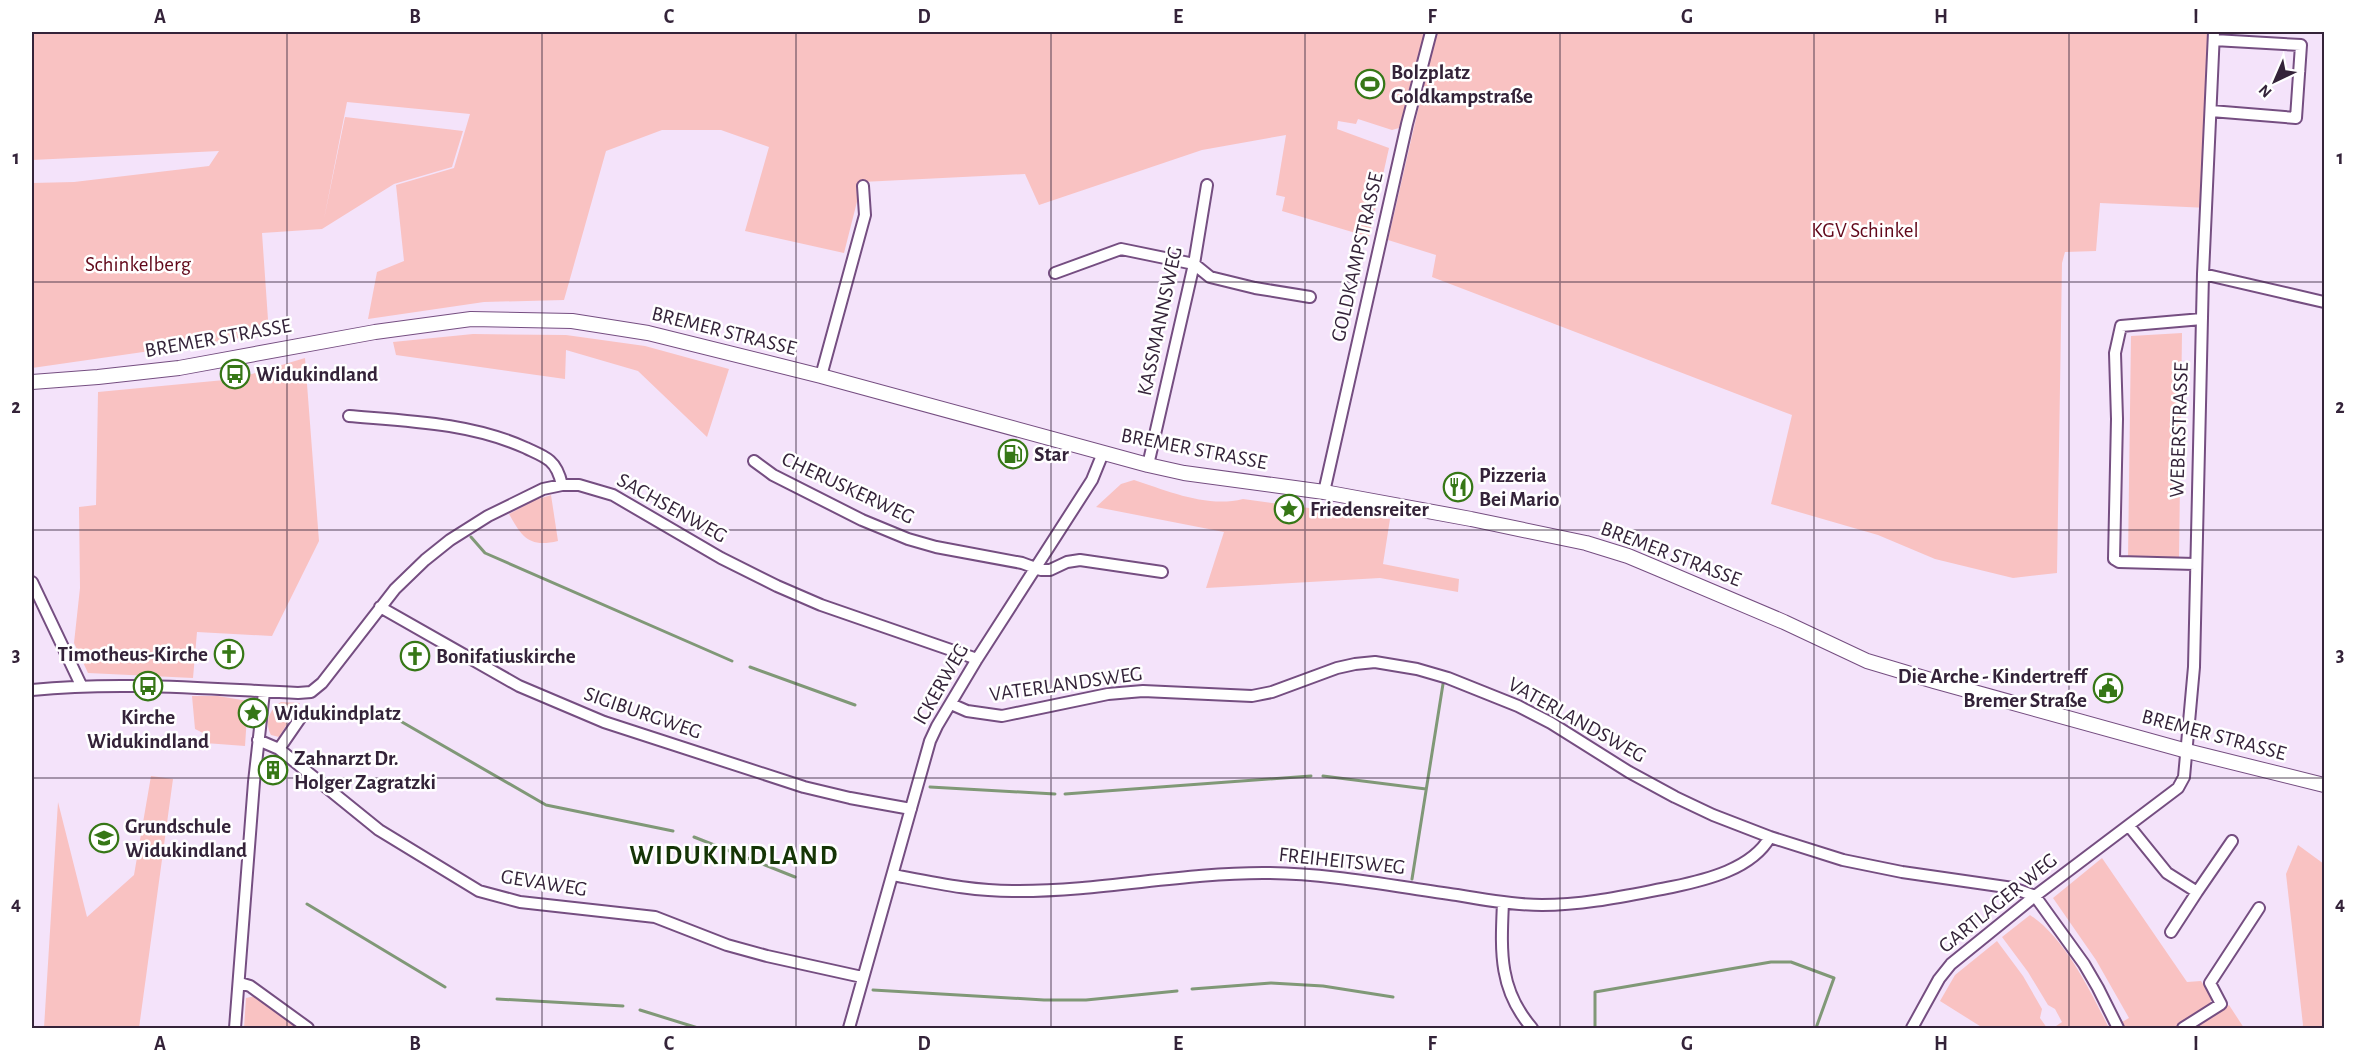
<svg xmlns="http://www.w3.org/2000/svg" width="2356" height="1060" font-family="'Alegreya Sans',sans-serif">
<rect width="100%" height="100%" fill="#f4e3fa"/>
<path fill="#f9c2c2" d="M32,32H1426L1399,128L1392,130L1358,119L1356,124L1338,121L1337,129L1389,148L1369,237L1282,211L1285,197L1276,195L1286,135L1202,150L1039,205L1025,174L862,182L844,253L745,231L769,147L721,130H662L606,151L564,300L484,302L368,319L377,272L404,261L396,185L454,168L470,114L347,102L324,219L345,117L463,131L452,167L394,184L322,229L262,233L269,334L32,368V183L74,182L209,166L219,151L32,160Z
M1436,32H2209L2208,208L2100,203L2096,251L2065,252L2062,263L2057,573L2013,578L1935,559L1878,535L1771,504L1792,415L1432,277L1436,255L1388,240Z
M2182,333L2179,558H2128L2131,336Z
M473,334L566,335L645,346L729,369L707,437L638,371L566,350L565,379L396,355L393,342Z
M305,358L319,541L272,636L197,632L193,678L88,673L74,643L80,588L79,507L96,505L98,392L235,379Z
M1134,480C1168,491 1207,508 1243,499L1390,519L1383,564L1459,579L1458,592L1380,578L1206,588L1224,532L1096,507L1121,484Z
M551,495L558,541C529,548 522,537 509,514L535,500Z
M192,696H218L248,701L245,746L205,743L203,733L195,729Z
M281,702L300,703L279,737L271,735C264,723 270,708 281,702Z
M151,776L173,779L139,1028H44L58,802L87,917L134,875Z
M2298,845L2324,864V1028H2302L2303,1025L2286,874Z
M2102,858L2187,982L2201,981L2212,998L2209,1006L2174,1028H2125L2122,1022L2129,1018L2096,960L2053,898Z
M2030,915C2066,939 2090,991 2109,1028H2053L2062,1022L2055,1009L2048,1005L2028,972L2002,937Z
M1997,941L2023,976L2042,1009L2040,1018L2047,1028H1983L1940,1001L1955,975Z
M255,996L299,1028H244L246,998Z
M2229,1005L2244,1028H2193Z"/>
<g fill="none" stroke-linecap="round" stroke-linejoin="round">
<path stroke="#809877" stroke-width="3" d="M471,537L485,553L732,661
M750,667L855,705
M402,722L546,805L673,831
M1323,776L1426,789
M930,787L1055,794
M1065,794L1311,776
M694,837L795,877
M1412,879L1443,684
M307,904L445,987
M1192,989L1271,983L1323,986L1393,997
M873,990L1044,1000H1086L1177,991
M497,999L623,1006
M640,1010L698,1028
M1595,1028V992L1771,962H1791L1834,978L1816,1028"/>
<g stroke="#754e81" stroke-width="14">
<path id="minor" d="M2211,111L2296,118L2301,45L2214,40
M1055,273L1121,249L1194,264L1210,277L1255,288L1310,297
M2203,274L2324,302
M821,376L865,215L863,186
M349,416C409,421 471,423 526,448C534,452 543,455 550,461C557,467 560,476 562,485
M754,461L773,475L862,520L908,539L936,547L1022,563L1041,570H1050L1067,562L1080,560L1162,572
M1148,465L1194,264L1207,185
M1324,492L1407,124L1431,32
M2195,564L2119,562L2114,559L2117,419L2115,353L2121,326L2202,319
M32,582L81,685
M380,607L519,686L604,722L804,787L850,798L911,809
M32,690C121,681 208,689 298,693L311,692L322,683L395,589L425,560L450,540L488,516L543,489L562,485H579L613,495L721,558L777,586L821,605L977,659
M951,704L967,711L1002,716L1108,694L1143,691L1252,696L1272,692L1337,668L1355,664L1375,662L1417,669L1448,678L1518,706L1551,723L1629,772L1675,797L1713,815L1770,837L1843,860L1902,872L2013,888L2035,896L2084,964L2098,988L2118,1028
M258,740L279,749L379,830L479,891L520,902L655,917L727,945L767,956L862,977
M279,749L301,717
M2129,826L2167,873L2197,892L2232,841
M893,875C935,883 976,892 1019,891C1100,891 1182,873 1263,873C1329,873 1392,886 1457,895C1485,900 1514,905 1542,905C1586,905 1629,895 1672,887C1706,880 1752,869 1770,837
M1503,902C1501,950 1498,989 1532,1028
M2171,932L2197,892
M240,983L250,986L308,1028
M235,1028L254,782L264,692
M849,1028L930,741L937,726L977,659L1092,480L1103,453
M1912,1028L1939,979L1951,964L2035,896L2178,788L2184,777L2194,667L2203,274L2214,32
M2183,1028L2221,1004L2210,983L2259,908"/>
</g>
<g stroke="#754e81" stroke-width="16">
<path id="major" d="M32,382L98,377L179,368L375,332L471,319L572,321L648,333L821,376L1148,465L1184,473L1324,492L1471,519L1586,543L1628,556L1659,569L1784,622L1867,661L1934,681L2187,751L2324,785"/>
</g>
<use href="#minor" stroke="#fff" stroke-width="10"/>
<use href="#major" stroke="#fff" stroke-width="14"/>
</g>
<path fill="none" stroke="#342339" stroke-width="1.5" stroke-opacity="0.55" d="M287,32V1028M542,32V1028M796,32V1028M1051,32V1028M1305,32V1028M1560,32V1028M1814,32V1028M2069,32V1028M32,282H2324M32,530H2324M32,778H2324"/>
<defs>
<g id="stadium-ring" transform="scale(1.5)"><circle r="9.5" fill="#fff" stroke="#367716" stroke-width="1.5"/><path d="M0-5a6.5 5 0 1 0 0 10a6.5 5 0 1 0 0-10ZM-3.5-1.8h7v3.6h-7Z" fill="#367716"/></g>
<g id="bus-ring" transform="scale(1.5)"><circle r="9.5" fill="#fff" stroke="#367716" stroke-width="1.5"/><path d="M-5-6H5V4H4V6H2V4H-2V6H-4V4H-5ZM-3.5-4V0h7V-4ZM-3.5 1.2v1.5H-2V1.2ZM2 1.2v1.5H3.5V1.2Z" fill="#367716"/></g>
<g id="fuel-ring" transform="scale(1.5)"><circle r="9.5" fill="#fff" stroke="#367716" stroke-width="1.5"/><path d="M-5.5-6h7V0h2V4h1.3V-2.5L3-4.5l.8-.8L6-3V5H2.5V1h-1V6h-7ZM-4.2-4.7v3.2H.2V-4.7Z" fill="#367716"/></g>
<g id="restaurant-ring" transform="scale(1.5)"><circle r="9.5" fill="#fff" stroke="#367716" stroke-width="1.5"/><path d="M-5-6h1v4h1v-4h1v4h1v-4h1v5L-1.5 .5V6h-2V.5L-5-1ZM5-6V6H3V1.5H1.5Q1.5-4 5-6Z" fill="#367716"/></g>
<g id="sight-ring" transform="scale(1.5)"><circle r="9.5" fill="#fff" stroke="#367716" stroke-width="1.5"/><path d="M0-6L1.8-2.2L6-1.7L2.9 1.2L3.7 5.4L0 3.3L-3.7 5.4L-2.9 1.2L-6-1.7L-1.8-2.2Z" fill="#367716"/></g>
<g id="church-ring" transform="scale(1.5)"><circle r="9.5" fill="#fff" stroke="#367716" stroke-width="1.5"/><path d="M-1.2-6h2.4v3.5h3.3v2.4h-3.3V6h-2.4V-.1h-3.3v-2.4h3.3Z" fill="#367716"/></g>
<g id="civic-ring" transform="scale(1.5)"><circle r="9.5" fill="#fff" stroke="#367716" stroke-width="1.5"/><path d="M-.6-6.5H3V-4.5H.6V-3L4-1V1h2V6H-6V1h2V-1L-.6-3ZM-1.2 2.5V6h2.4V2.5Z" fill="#367716"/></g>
<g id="building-ring" transform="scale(1.5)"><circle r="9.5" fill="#fff" stroke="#367716" stroke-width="1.5"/><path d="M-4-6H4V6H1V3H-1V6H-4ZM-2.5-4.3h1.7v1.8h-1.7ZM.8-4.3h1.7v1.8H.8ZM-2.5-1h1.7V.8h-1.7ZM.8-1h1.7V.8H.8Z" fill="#367716"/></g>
<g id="school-ring" transform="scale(1.5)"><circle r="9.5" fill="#fff" stroke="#367716" stroke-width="1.5"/><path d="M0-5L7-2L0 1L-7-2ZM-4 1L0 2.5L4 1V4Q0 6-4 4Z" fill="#367716"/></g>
</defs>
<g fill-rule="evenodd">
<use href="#stadium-ring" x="1370" y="84"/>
<use href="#bus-ring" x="235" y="374"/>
<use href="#fuel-ring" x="1013" y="454"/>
<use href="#restaurant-ring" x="1458" y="487"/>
<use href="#sight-ring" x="1289" y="509"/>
<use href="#church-ring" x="229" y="654"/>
<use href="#church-ring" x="415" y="656"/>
<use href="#bus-ring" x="148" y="686"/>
<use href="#civic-ring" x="2108" y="688"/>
<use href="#sight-ring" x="253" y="713"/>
<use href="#building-ring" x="273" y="770"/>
<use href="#school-ring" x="104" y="838"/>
</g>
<g text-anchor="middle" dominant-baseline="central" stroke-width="5" stroke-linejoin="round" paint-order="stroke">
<g font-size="21" font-weight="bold" fill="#342339" stroke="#fff" text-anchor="start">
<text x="1391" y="72">Bolzplatz<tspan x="1391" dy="24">Goldkampstraße</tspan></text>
<text x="256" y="374">Widukindland</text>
<text x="1034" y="454">Star</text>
<text x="1479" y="475">Pizzeria<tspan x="1479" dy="24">Bei Mario</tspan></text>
<text x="1310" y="509">Friedensreiter</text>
<text x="208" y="654" text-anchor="end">Timotheus-Kirche</text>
<text x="436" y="656">Bonifatiuskirche</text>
<text x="2087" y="676" text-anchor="end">Die Arche - Kindertreff<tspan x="2087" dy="24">Bremer Straße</tspan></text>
<text x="274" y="713">Widukindplatz</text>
<text x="148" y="717" text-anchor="middle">Kirche<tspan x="148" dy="24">Widukindland</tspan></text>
<text x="294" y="758">Zahnarzt Dr.<tspan x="294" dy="24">Holger Zagratzki</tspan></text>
<text x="125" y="826">Grundschule<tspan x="125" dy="24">Widukindland</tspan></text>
</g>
<g font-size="21" fill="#61081a" stroke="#fff">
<text x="1865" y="230">KGV Schinkel</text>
<text x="138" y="264">Schinkelberg</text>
</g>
<g font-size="21" fill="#342339" stroke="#fff">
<text transform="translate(1357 257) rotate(-77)">GOLDKAMPSTRASSE</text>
<text transform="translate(1160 321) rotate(-78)">KASSMANNSWEG</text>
<text transform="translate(724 331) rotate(14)">BREMER STRASSE</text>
<text transform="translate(218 338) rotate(-10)">BREMER STRASSE</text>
<text transform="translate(2179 430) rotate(-88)">WEBERSTRASSE</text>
<text transform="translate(1194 449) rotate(11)">BREMER STRASSE</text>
<text transform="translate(848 488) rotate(25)">CHERUSKERWEG</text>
<text transform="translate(672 508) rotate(29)">SACHSENWEG</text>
<text transform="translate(1671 554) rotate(21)">BREMER STRASSE</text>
<text transform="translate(941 684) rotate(-60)">ICKERWEG</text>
<text transform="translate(1066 684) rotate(-8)">VATERLANDSWEG</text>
<text transform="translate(643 713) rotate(19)">SIGIBURGWEG</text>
<text transform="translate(1577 720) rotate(29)">VATERLANDSWEG</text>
<text transform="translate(2214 735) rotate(15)">BREMER STRASSE</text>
<text transform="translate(1342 861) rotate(6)">FREIHEITSWEG</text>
<text transform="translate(544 883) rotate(9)">GEVAWEG</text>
<text transform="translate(1998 903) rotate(-39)">GARTLAGER WEG</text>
</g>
<g font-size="27" font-weight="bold" letter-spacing="1.5" fill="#153406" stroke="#fff">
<text x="734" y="855">WIDUKINDLAND</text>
</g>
</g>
<rect width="2356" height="1060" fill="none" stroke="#ffffff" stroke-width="66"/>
<g transform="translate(2275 81) rotate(224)" stroke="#ffffff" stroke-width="4.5" paint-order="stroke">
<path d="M0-4.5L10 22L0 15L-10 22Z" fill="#342339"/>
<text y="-9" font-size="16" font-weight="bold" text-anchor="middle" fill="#342339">N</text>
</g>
<rect x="33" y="33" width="2290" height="994" fill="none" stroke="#342339" stroke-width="2"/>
<g font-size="20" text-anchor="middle" font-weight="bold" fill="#342339">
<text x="160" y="23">A</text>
<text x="415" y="23">B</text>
<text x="669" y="23">C</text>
<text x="924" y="23">D</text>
<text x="1178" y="23">E</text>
<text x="1432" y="23">F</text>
<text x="1687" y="23">G</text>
<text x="1941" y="23">H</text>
<text x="2196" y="23">I</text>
<text x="16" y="164">1</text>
<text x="2340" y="164">1</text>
<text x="16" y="413">2</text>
<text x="2340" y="413">2</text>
<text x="16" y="661">3</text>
<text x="2340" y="661">3</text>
<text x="16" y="910">4</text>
<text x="2340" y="910">4</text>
<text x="160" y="1050">A</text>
<text x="415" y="1050">B</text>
<text x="669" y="1050">C</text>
<text x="924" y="1050">D</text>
<text x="1178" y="1050">E</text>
<text x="1432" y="1050">F</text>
<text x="1687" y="1050">G</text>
<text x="1941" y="1050">H</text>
<text x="2196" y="1050">I</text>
</g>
</svg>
